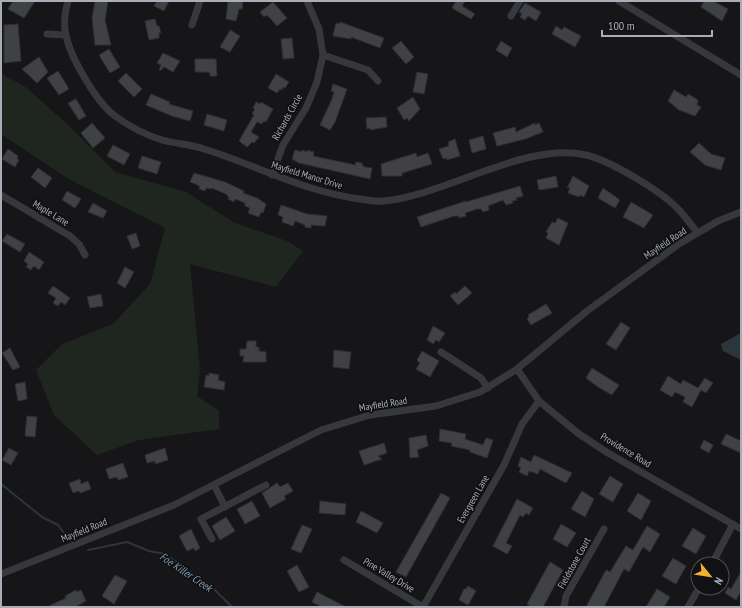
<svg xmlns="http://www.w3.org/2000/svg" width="742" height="608" font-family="'PT Sans Narrow',sans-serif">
<rect width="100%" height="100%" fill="#161618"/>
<path fill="#1e261f" d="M1,73L27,88L67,124L115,172L186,192L235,223L287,241L303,251L276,287L190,264L200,369L197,396L219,411V429L139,440L97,455L54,415L36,370L62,344L113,324L150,284L165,228L67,178L1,134Z"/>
<path fill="#2c353c" d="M741,333V360L723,351L721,344Z"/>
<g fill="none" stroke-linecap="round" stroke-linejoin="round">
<path stroke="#2c353c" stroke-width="2" d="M1,484L42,517L58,525L67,537
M88,550L127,542L149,551L165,554L212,587L232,607"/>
</g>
<path fill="#404145" stroke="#303034" d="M13,1H35L24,18L8,9Z
M95,1H108L105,20L111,45H95L92,18Z
M157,1H169L164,11L154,6Z
M228,1L243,2L242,9H239L236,21L226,19Z
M456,1H465L462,6L475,14L471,19L452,8Z
M704,1H713L728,9L722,21L701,7Z
M273,2L287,18L277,26L270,18L266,15L264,17L260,12Z
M525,3L541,12L536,21L528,16L525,20L520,17L522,14L519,12Z
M155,19L157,26H159L161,33H159V38L149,40L145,21Z
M340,22L384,38L380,48L351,37V39L333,36L336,23L340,24Z
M18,24L21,61L4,63V25Z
M556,26L562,30L564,27L581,36L575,47L552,34Z
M230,30L240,36L230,52L220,47Z
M292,38L294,58L283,59L281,39Z
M401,41L414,57L406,64L392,48Z
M501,41L512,48L507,57L496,50Z
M109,49L120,67L110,73L99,55Z
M163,53L180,61L173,72L164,67L160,71L159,70L161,65L157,63Z
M39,57L48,72L37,83L22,69Z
M195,59H216L217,76H210V73L206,72H195Z
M58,71L69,89L59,95L47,78Z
M417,72L428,74L424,94L413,92Z
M126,73L142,89L134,97L118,81Z
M276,74L289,82L285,88L283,87L282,90L280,89L277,93L268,88Z
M333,84L347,89L335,122L330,130L320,125L332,99L334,92L331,91Z
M674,90L686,97L688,94L698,100L697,105L701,107L695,116L679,110L668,101Z
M151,94L170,102L169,104L193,111L190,121L172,116L146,105Z
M413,97L420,109L409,121L407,118L404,120L397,108Z
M76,99L86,116L79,120L68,103Z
M256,102L260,104L261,102L273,109L266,122L264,121L262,124L257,122L251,132L259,137L254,143L252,142L247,147L239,141L254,115L252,114L255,109L253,108Z
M207,114L227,120L224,131L204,125Z
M386,117L387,127L370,130V128L367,129L366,118Z
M92,123L105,138L93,148L81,133Z
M535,123V125L539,123L543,132L525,139L497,146L493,133L515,127L516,132Z
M483,136L486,149L472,153L469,140Z
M455,139L460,156L447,160L446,158L443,159L439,149L449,146L448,142Z
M699,143L711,154L725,158L721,170L705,165L690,152Z
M113,145L130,154L124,165L107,156Z
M8,149L18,156L17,159L19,160L15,167L2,159Z
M295,150L302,152V150L307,152V150L314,152L313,156L355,165L356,162L362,163V165L365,167L372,168L370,179L299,163L292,159Z
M416,153L417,157L428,153L432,164L402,173V176H382L381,164Z
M142,156L161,162L157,174L138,168Z
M38,168L52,178L45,188L31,177Z
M194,173L225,182L244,191L243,193L257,198L266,204L263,213L261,212L259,217L248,213L250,208L245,206V203L235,199L234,202L228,199L229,197L226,194L212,188L211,189L206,188L205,191L199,189L200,187L196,184L190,182Z
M556,176L558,187L539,190L537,180Z
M573,176L589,186L584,197L580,195L579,197L568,193L570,187L567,188Z
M520,186L523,196L516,198L517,200L512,201L513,203L506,205L503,200L488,206L489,210L483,212L481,209H477L465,213L466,216L459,218V216H454L421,227L417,217L466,201V202Z
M603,188L620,200L615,208L598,198Z
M67,191L81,199L75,208L62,200Z
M631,202L653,215L644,228L623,217Z
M93,203L107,211L103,218L88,212Z
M281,205L307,214L327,216L325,226L311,225V228L305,227V225L295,221L293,226L282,222L283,217L278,215Z
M558,218L568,223L559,245L546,238L548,233L546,232L552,222L555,223Z
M136,233L140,246L132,249L127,236Z
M7,234L25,244L20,252L2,241Z
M29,252L44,262L39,270L34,266L31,270L26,267L28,264L24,261Z
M125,267L134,272L125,288L117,283Z
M53,286L70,298L65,305L61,302L58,306L53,303L56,298L48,293Z
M465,286L472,293L458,305L450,296L455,292L456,294Z
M101,294L103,306L90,308L87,297Z
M546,304L552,313L531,325L527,319L529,317L528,315Z
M621,322L630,328L616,350L606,344Z
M433,326L445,333L439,342L436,340L433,344L427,340Z
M247,341H256V347H259V351L266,352V362H243L244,356H240V349H246Z
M10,348L20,367L13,370L2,353Z
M334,350L351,352L349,369L333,367Z
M422,351L439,361L430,377L416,369L420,363L417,360Z
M592,368L619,385L612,395L598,387L586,378Z
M209,373L219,375L218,380L225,382L224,390L204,387L206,375L209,376Z
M668,376L681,384L683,380L698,388L705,378L713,383L706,393L701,390L692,407L683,402L685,397L675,392L672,397L660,390Z
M25,382L27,399L18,401L15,384Z
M27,416L37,417L35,437L25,436Z
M440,429L466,434L465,439L483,445L486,438L493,440L487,458L470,452V450L451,446L452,443L439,441Z
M726,434L741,441V453L721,444Z
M426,435L428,446L417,450L419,457L410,458L409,438Z
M704,440L713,445L709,453L700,448Z
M384,443L387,453L378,456L382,459L364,465L359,451Z
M9,448L18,453L11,465L2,460Z
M165,448L168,460L155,464V461L147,463L145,455Z
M534,455L572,473L566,483L540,469L538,474L529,471L527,476L519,472L521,468L518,466L521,457L531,462Z
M123,463L128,477L118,480L117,477L109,479L106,469Z
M610,476L623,484L613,502L599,494Z
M80,479L81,484L88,481L91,489L80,493L79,491L73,493L69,483Z
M277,483L280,487L288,483L293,491L284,496L286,499L270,508L262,493Z
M582,491L594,499L585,517L571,509Z
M441,493L450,498L406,577L396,572Z
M638,493L651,501L641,520L627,511Z
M517,499L533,508L529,515L526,513L523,517L520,515L506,543L512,546L507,554L493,546Z
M252,501L260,516L245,524L237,509Z
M320,501L346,504L345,515L319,513Z
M361,511L383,523L377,533L356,522Z
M226,517L235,531L220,540L212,526Z
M561,524L576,533L567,547L553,539Z
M302,525L312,529L301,553L291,549Z
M647,526L660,534L650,552L643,547L629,572L624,569L604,607H586L606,570L610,572L626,546L633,550Z
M693,528L706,536L696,554L682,546Z
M191,529L200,548L195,551L194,548L187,551L179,536Z
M673,558L686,566L676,584L662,576Z
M550,562L563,570L543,607H532L527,604Z
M297,565L309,587L299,592L287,571Z
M741,572V591L736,600L725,593L728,587L731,589Z
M115,575L127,581L114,604L102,596Z
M468,586L476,591L468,605L459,600L464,589H466Z
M657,589L670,597L664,607H646Z
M76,590L77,592L81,590L86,601L75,607H47L66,598L65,596Z
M317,592L346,607H322L312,602Z"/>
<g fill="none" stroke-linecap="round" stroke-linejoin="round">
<path stroke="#37383d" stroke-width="7" d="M68,1C65,12 63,24 66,35C70,57 97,103 115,116C129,126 145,135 162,140C176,144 190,144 204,149C256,165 305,192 360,199C367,200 375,202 383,201C445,196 525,141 586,155C611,161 661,191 678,209C685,216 691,225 698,233
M619,1L741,75
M511,16L520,1
M192,25L200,1
M47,34L65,35
M323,55L368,70L378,81
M272,175L283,145L306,108L317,82L323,55L319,29L307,1
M1,195L70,236L79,244L85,255
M441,352L481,378L488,388
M517,369L539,401L579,434L608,453L741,529
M214,485L225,507
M212,539L201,519L266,485
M344,560L423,607
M712,564L733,524
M1,574L174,505L321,430L370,415L436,406L480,392L517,369L587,311L679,244L718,221L741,212
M423,607L504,465L522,424L539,401
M564,607L566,596L604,529
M688,607L699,588"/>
</g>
<g text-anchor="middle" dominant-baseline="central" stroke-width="3.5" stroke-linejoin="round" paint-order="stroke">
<g font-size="10" fill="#a8adb8" stroke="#111113">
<text transform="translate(287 117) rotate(-61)">Richards Circle</text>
<text transform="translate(307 175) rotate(17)">Mayfield Manor Drive</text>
<text transform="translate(51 213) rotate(31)">Maple Lane</text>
<text transform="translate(665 243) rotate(-34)">Mayfield Road</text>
<text transform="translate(383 404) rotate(-9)">Mayfield Road</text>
<text transform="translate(626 450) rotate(31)">Providence Road</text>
<text transform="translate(473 499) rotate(-60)">Evergreen Lane</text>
<text transform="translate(84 530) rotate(-22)">Mayfield Road</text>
<text transform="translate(574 563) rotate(-61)">Fieldstone Court</text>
<text transform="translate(389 575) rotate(31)">Pine Valley Drive</text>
</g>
<g font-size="11" font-style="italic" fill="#7f9bb3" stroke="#111113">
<text transform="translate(186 572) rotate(34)">Foe Killer Creek</text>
</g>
</g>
<rect width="742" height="608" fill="none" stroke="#a8adb8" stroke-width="4"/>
<g transform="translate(710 576) rotate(120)"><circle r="19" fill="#111113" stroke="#4d4f55"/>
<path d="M0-3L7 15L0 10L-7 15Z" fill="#f2b134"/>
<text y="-6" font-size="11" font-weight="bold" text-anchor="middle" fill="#a8adb8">N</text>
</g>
<path d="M602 30v6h110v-6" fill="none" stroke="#a8adb8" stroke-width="2"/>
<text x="608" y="30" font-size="12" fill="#a8adb8" stroke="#111113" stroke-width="3" paint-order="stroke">100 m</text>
</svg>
